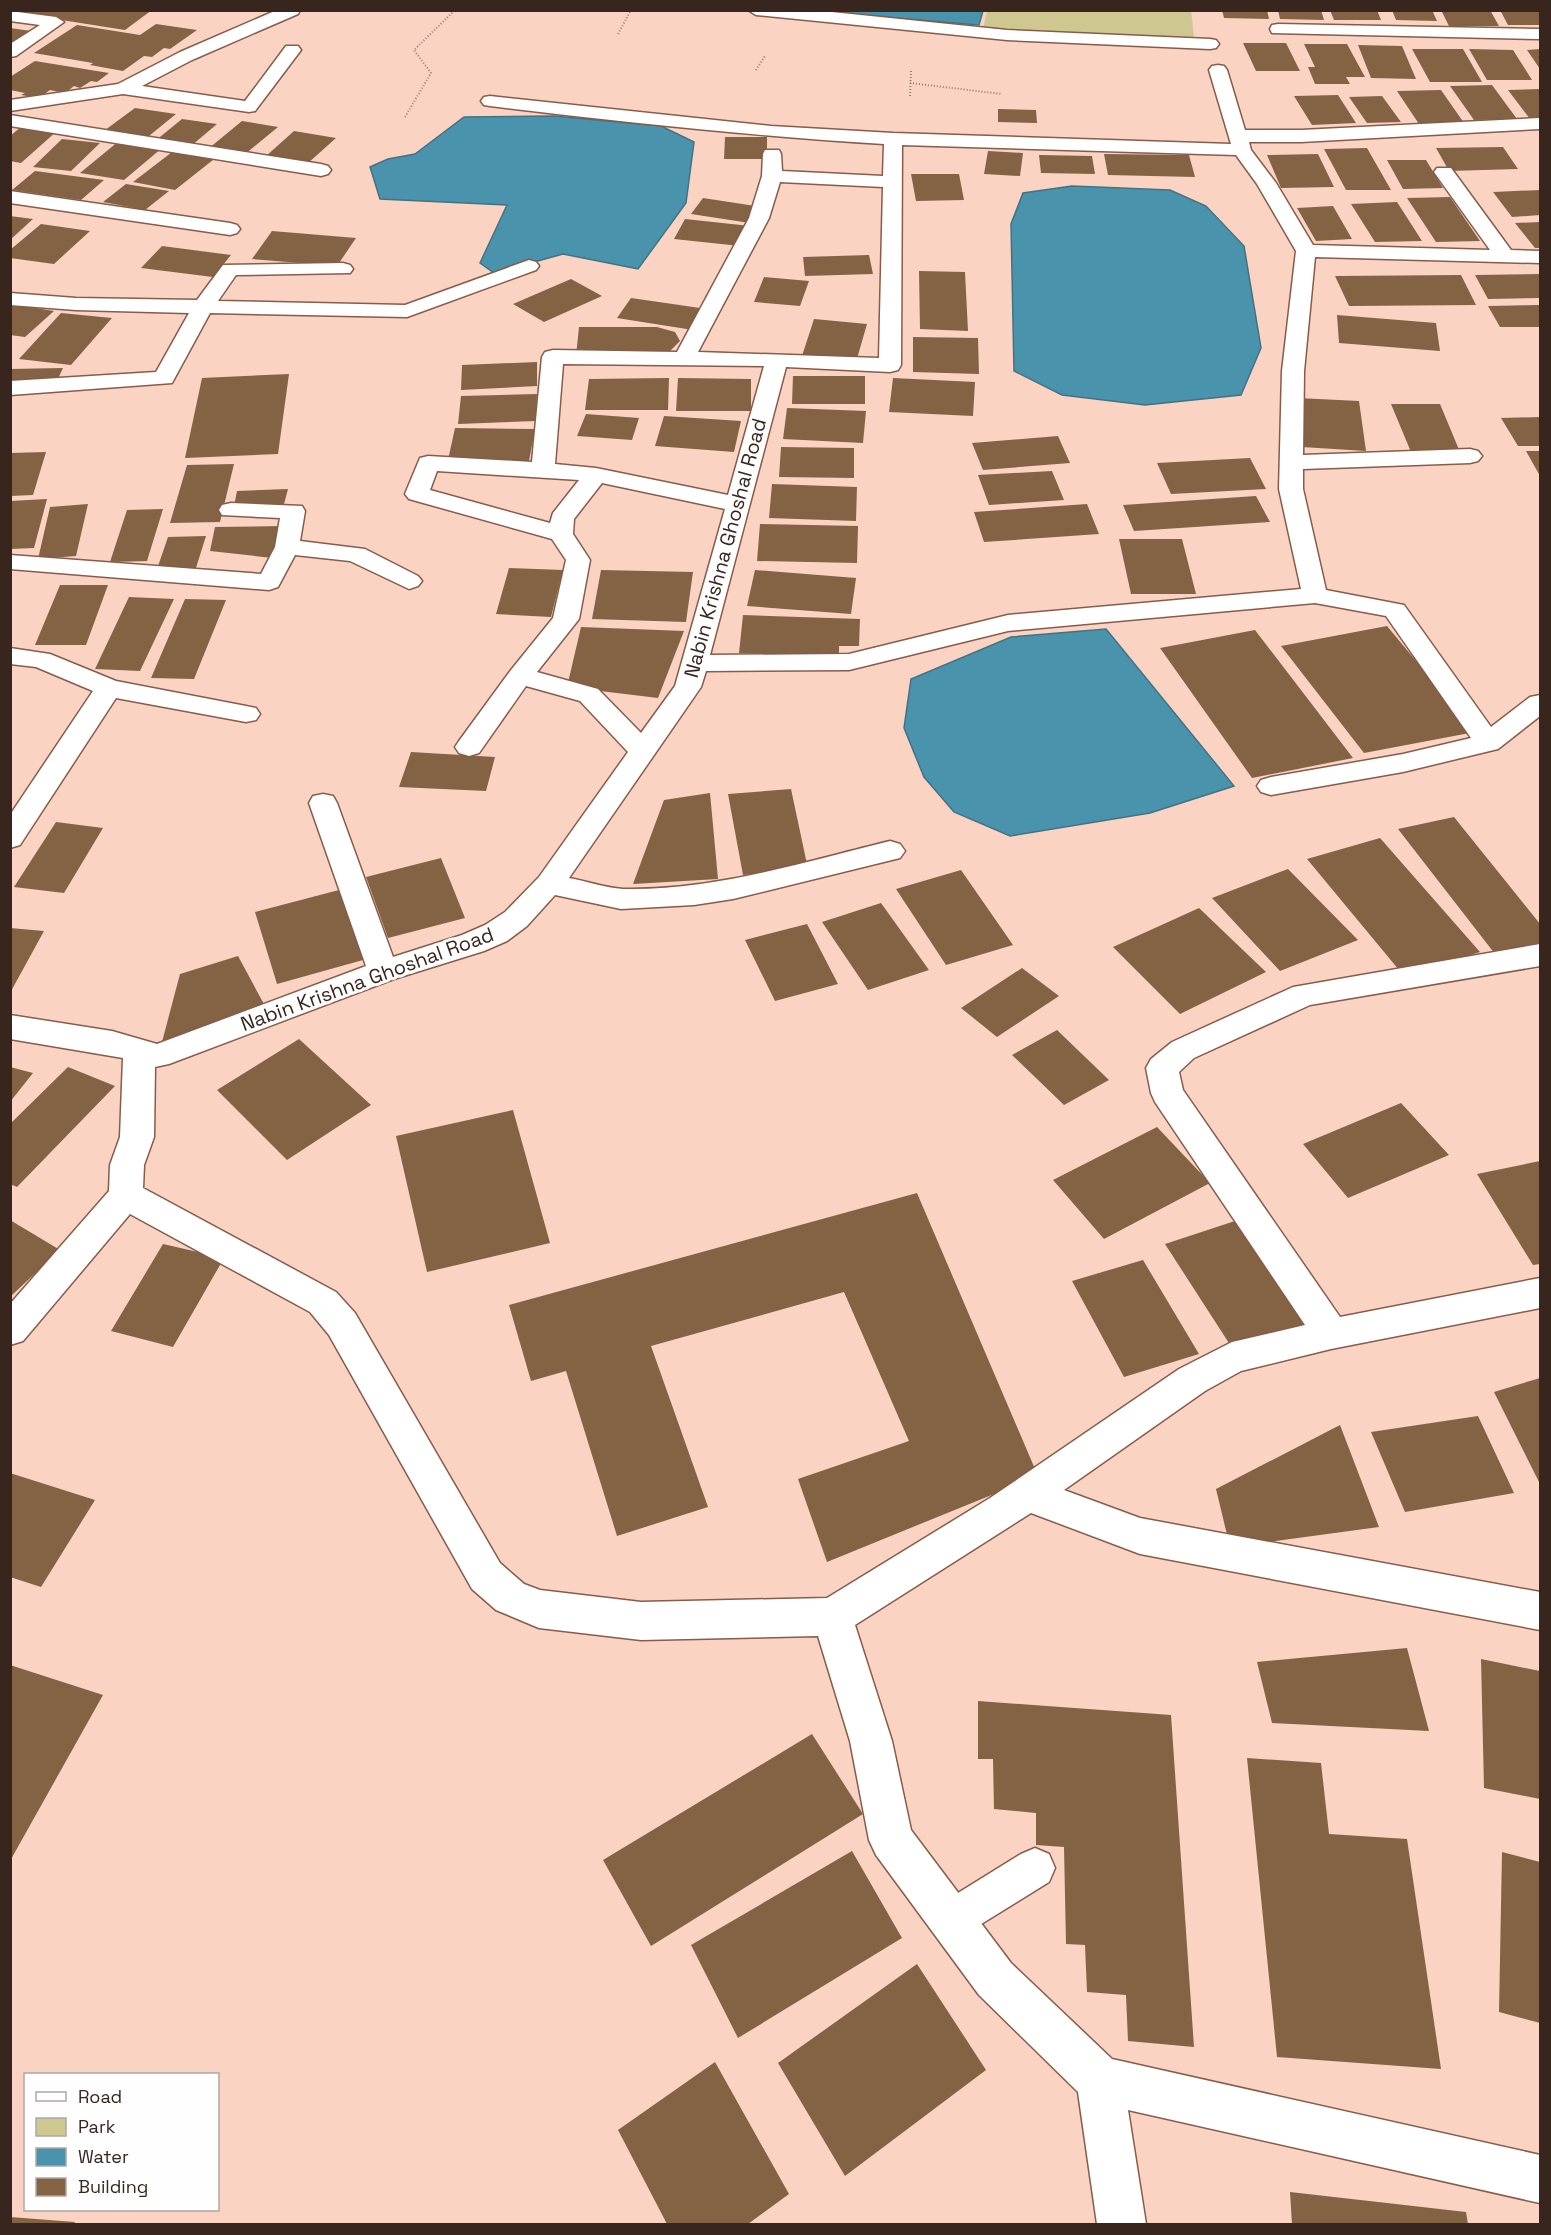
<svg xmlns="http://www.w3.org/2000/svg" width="1551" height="2235" font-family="'Space Grotesk',sans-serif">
<rect width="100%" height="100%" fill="#fad3c3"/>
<path fill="#cec78f" d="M1191,10L1194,37L1028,33L983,28L987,11Z"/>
<path fill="#4993ac" stroke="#447281" stroke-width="1.5" d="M810,11H983L979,25Z
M554,116L661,126L694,142L686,203L638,269L563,254L494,273L480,263L507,205L380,199L370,167L388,159L415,154L464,117Z
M1072,186L1170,190L1206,206L1244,246L1261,348L1241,395L1145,405L1062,395L1014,371L1011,224L1023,193Z
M1106,629L1234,786L1150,813L1010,836L954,812L924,777L904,728L911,679L1011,637Z"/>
<path fill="#846244" d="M21,10H152L125,30L17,13Z
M1222,10H1267L1269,19L1224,18Z
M1278,10H1321L1324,20L1280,19Z
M1330,10H1377L1381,20H1334Z
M1392,10H1432L1437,21L1396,20Z
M1441,10H1490L1499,26H1449Z
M1500,10H1540V25H1508Z
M156,24L197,30L170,49L164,48L152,57L144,56L123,71L90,65L93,63L34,53L77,25L140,35Z
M10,28L31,31L10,46Z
M1243,43H1286L1300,71H1256Z
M1304,44H1347L1365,77H1346L1350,84H1315L1308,67H1315Z
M1358,45L1402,46L1416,79L1371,78Z
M1412,49H1463L1482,82H1430Z
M1469,49L1513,50L1532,80H1487Z
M1540,49V69L1527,50Z
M35,61L109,73L97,82L91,81L80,88L74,86L65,93L50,90L39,98L21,95L25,93L10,90V77Z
M1492,85L1517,119L1474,120L1450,86Z
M1540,89V119H1530L1508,90Z
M1441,90L1464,123L1419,124L1397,91Z
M1338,95L1356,123L1312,125L1294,96Z
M1382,96L1401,122L1367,123L1349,97Z
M135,108L176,114L144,140L101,133Z
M998,109L1036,110L1037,123L998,122Z
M182,119L217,124L191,146L155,141Z
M242,121L278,127L244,155L208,149Z
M21,127L57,131L21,163L10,161V136Z
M294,131L336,138L307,164L265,157Z
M725,137H767V159H724Z
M62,139L100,143L71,171L33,167Z
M119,141L162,148L124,180L80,173Z
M1503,147L1518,169L1449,171L1436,148Z
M1367,148L1391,190H1346L1324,149Z
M176,149L218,156L175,190L133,182Z
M988,151L1023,153L1020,176L984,174Z
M1104,154L1189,155L1195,177L1108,175Z
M1318,154L1334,187L1281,188L1267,155Z
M1039,155L1092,156L1095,174L1041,173Z
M1387,160H1426L1443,188L1403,189Z
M35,171L104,180L81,200L12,190Z
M911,174H959L964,200L916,201Z
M126,184L169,191L145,210L103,202Z
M1540,190V215L1512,217L1493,192Z
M1450,197L1480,241L1436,242L1407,198Z
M703,198L762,207L750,223L691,214Z
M1397,202L1422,241L1375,242L1351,204Z
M1333,206L1352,239L1316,241L1297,208Z
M10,216L33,219L10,240Z
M685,219L750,226L740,246L674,239Z
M1540,222V248H1535L1515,223Z
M41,224L90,231L54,264L10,258V250Z
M272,231L356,238L337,266L252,259Z
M162,246L231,255L213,277L141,268Z
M869,255L873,274L805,276L803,257Z
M919,271L965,272L968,331L920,329Z
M1540,274V298L1488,299L1475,275Z
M1461,275L1476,305L1349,306L1335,276Z
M764,277L809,281L800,306L754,302Z
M571,279L602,296L544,322L513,304Z
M631,298L707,309L693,330L617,318Z
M10,304L54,311L25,337L10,335Z
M1540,305V327H1500L1488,306Z
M61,313L112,318L71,365L19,359Z
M1337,315L1436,323L1440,351L1339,343Z
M814,319L867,324L856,362L802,356Z
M579,327H657L675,332L680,341L665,356H576Z
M913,337L978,338L979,374L913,372Z
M537,362V386L461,390L462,365Z
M63,368L56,383H10V369Z
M289,374L278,454L185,458L202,378Z
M793,376H865V404H792Z
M669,378L668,410H585L589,379Z
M678,378L751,379V411H676Z
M893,378L975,382L973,416L889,412Z
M537,394L536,421L458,424L461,396Z
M1298,398L1359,401L1366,451L1302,447Z
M1391,404H1440L1460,452H1411Z
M787,408L866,411L863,443L783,439Z
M586,414L639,418L632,440L577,436Z
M664,416L741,421L734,452L655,446Z
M1540,417V446H1518L1501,418Z
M455,428L535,429L529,461L448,460Z
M1058,436L1070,463L983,470L972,443Z
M781,447L854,448V478L779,477Z
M1526,451H1540V476Z
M46,452L33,495L10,496V453Z
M1250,458L1266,489L1171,494L1157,463Z
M234,464L220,522L170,523L187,465Z
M1052,471L1064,500L989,505L978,475Z
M772,484L857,487L856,521L769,518Z
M288,489L284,504L234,506L237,491Z
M1256,496L1270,522L1134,531L1123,505Z
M47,499L34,548L10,549V501Z
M88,504L76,556L38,559L50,507Z
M1087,504L1099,534L984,542L974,512Z
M163,509L147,561L110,562L127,510Z
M760,524L858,526L857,563L757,561Z
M282,526L273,558L210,551L215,527Z
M206,536L195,571L156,572L168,537Z
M1119,539H1182L1196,594H1131Z
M509,568L563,570L551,617L496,614Z
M601,570L693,572L686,622L592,619Z
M755,570L856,578L851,614L747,606Z
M60,585H108L86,645H35Z
M129,597L174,599L140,671L95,669Z
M185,599L226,600L194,679L151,678Z
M743,615L860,619L859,646H839V656L739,653Z
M1387,626L1475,732L1364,753L1281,646Z
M581,627L684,631L658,698L567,687Z
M1255,630L1353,758L1252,778L1160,648Z
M411,752L495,757L486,791L399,787Z
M791,789L808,869L743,875L728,794Z
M710,793L718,879L633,884L664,800Z
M1454,817L1540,924V943L1495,954L1398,829Z
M56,822L103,828L64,893L14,887Z
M1380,838L1480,952L1404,976L1307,859Z
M441,858L465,918L388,938L366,877Z
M1288,869L1358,940L1280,971L1212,898Z
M961,870L1013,945L946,965L896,889Z
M339,890L363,960L277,984L255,912Z
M881,903L929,970L868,990L822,922Z
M1199,908L1266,972L1180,1014L1113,947Z
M807,924L838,984L775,1001L745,940Z
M10,928L44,931L10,993Z
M238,956L265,1006L177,1042H162L180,974Z
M1022,968L1059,996L997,1037L961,1008Z
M1057,1030L1109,1080L1064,1105L1012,1055Z
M299,1039L371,1105L287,1160L217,1090Z
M10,1067L33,1073L10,1102Z
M68,1067L115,1086L17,1187L10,1184V1124Z
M1401,1103L1449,1155L1348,1198L1303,1144Z
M513,1110L550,1243L427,1272L396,1136Z
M1157,1127L1210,1183L1104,1239L1053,1180Z
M1540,1161V1264L1533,1265L1477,1174Z
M917,1193L1038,1476L827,1562L798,1479L909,1441L844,1292L651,1346L708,1507L617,1536L566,1371L531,1381L509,1305Z
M1241,1219L1315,1325L1236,1354L1165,1244Z
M10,1220L60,1250L10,1297Z
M163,1244L224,1258L173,1347L111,1331Z
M1143,1260L1199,1354L1124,1377L1072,1281Z
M1540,1378V1484L1494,1392Z
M1478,1416L1514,1493L1405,1512L1371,1432Z
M1340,1425L1379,1527L1230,1547L1216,1489Z
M10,1473L95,1500L41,1587L10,1577Z
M1407,1648L1429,1731L1272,1723L1257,1662Z
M1481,1659L1540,1671V1799L1484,1788Z
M10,1665L103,1695L10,1861Z
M978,1701L1171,1715L1194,2047L1128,2041L1126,1995L1087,1992L1085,1945L1066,1944L1064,1847L1036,1845V1813L994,1809L993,1759H978Z
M812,1734L863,1814L651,1946L603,1860Z
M1247,1758L1321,1763L1329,1834L1407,1839L1441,2069L1277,2057Z
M852,1851L902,1938L738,2038L691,1945Z
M1502,1852L1540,1862V2023L1499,2012Z
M917,1964L986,2070L845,2176L778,2063Z
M715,2062L789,2194L748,2224H667L618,2130Z
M1290,2192L1466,2212L1468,2224H1292Z
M10,2217L75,2222L74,2224H10Z"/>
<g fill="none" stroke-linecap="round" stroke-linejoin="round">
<g stroke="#865c4b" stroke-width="3">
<path id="lane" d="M1035,1848L1049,1854L1055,1868L1049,1882L965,1934L951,1940L937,1934L931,1920L937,1906L1021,1854Z"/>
</g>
<g stroke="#865c4b" stroke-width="3">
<path id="street" d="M277,10H300L298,14L192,60L142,86L245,101L286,46H298L301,50L255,111L249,112L123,94L10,111V100L118,84L180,52Z
M748,10H812L1007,30L1210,39L1216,40L1219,44L1216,48L1210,49L1007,40L756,15Z
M10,11L56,17L64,22L16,56L10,57V44L40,25L10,21Z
M1278,24L1540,29V39L1272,33L1270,29L1272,25Z
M1218,65L1224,66L1227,70L1245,130H1301L1540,118V129L1301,142H1249L1251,150L1276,183L1313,245L1490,250L1434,172L1437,168H1451L1511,250L1540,251V263L1315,257L1304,371L1303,455L1470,449L1478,451L1482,456L1478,461L1470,463L1303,469V489L1326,590L1404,605L1491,727L1530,697L1540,695V716L1498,749L1403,772L1271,795L1261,792L1257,786L1261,780L1271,777L1403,754L1471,738L1386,616L1315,603L1008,631L849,670L706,671L701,687L569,878C586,881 605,888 623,889C714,891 803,862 890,841L900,844L905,851L900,858L733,899L694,905L621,909L555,895L527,926L507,941L484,951L394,979L169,1064L155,1067L154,1137L144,1165L143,1188L336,1292L355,1313L500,1563L524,1584L540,1590L641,1602L827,1598L990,1498L1179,1369L1232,1342L1305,1325L1155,1102L1151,1093L1146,1068L1151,1059L1172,1042L1293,987L1540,944V966L1310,1005L1194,1058L1179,1072L1183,1090L1340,1317L1540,1278V1308L1331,1349L1241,1371L1205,1391L1064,1490L1140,1518L1540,1592V1630L1140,1554L1031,1513L855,1625L892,1741L911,1830L1011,1963L1112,2059L1540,2155V2203L1128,2110L1146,2224H1097L1078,2092L979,1995L876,1855L869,1840L850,1741L818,1636L641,1640L539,1628L496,1610L472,1589L329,1335L310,1312L130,1214L23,1341L10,1345V1304L109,1191L110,1165L120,1137L123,1058L10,1039V1015L112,1031L157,1044L366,966L309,803L313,796L323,794L333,796L337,803L393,957L462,935L485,925L505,912L539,877L628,752L580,701L526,686L479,753L469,756L459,753L455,747L459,741L511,670L553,618L566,560L552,539L409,499L405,494L420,458L428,456L532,462L542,357L545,352L553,350L677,352L749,218L762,176L763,154L765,150H779L781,154L782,171L883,176L884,144C752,136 621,122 490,106L484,105L481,101L484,97L490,96L771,126L893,133L1231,144L1209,70L1212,66ZM902,145L1236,155L1257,184L1296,251L1282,371L1279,489L1301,589L1008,615L849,654L710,655L786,367L890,372L898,370L901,365ZM780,182L883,187L879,358L698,352L769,218ZM563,364L764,366L728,495L596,468L555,464ZM437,471L579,480L553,513L550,523L430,490ZM602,483L725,509L675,686L641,733L598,689L537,672L579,619L590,560L573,534L574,519Z
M10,115L321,164L328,166L331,170L328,174L321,176L10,126Z
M10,191L230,223L237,225L240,229L237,233L230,235L10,203Z
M529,260L536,262L539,266L536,270L407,317L210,313L172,383L10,395V381L156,372L189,313L76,310L10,305V293L76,298L197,300L223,265L343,263L350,265L353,269L350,273L236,275L218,301L405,305Z
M231,503L302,506L305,511L300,541L365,549L418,576L422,581L418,586L409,589L350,561L295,555L278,587L269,590L10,569V555L261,574L275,547L280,518L222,515L219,510L222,505Z
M10,648L50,654L116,681L246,706L256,708L260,714L256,720L246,722L116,698L20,845L10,848V815L93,691L36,667L10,664Z"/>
</g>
<path stroke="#9a7e72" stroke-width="2" stroke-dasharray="1 2" stroke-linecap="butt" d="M618,34L631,10
M756,70L765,56
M910,83L1002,94
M910,96L911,71
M405,117L431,73L414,50L455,10"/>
<use href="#lane" fill="#fff" fill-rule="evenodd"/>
<use href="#street" fill="#fff" fill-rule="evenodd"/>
</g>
<g text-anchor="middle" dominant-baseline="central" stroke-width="6" stroke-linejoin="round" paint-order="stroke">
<g font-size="20" fill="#37251e" stroke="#fefefe">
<text transform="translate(725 548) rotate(-75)">Nabin Krishna Ghoshal Road</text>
<text transform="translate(367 979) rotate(-20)">Nabin Krishna Ghoshal Road</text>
</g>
</g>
<rect width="1551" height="2235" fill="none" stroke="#37251e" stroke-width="24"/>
<rect x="24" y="2073" width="195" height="138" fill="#fefefe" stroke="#aea7a4" stroke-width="1.5"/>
<rect x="36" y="2092" width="30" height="9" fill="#ffffff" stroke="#aea7a4" stroke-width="1.5"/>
<text x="78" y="2103" font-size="18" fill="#37251e">Road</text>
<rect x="36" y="2118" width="30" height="18" fill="#cec78f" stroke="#aea7a4" stroke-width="1.5"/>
<text x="78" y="2133" font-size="18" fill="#37251e">Park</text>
<rect x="36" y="2148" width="30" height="18" fill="#4993ac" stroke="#aea7a4" stroke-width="1.5"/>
<text x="78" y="2163" font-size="18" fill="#37251e">Water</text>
<rect x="36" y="2178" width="30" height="18" fill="#846244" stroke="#aea7a4" stroke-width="1.5"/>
<text x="78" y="2193" font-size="18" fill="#37251e">Building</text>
</svg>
